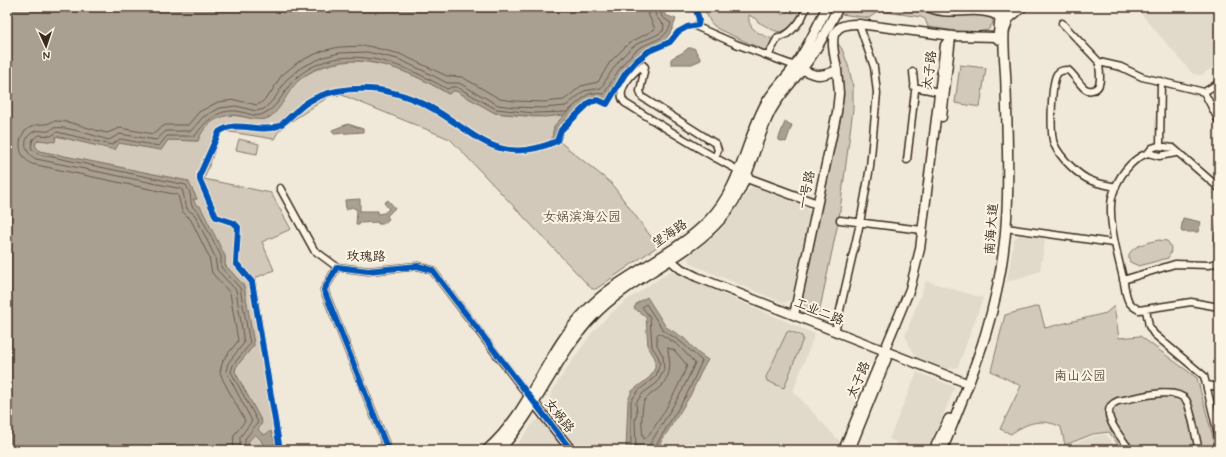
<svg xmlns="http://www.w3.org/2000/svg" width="1226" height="457" font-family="Mynerve,'LXGW WenKai TC',sans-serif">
<rect width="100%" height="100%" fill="#f0e9d9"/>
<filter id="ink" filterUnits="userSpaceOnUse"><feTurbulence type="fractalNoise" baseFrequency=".025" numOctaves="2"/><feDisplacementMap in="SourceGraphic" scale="8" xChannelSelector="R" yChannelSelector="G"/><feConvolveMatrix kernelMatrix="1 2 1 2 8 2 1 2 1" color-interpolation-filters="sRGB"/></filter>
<g filter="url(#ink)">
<path fill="#e1d9c9" d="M1135,7H1219V63L1202,75L1193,74Z
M753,186L807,207L810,213L791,300L784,303L693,265L687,258L716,234L730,218L749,190Z
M1019,235L1045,239L1040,271L1007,282L1014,240Z
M670,271L815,334L793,391L843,445L841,450H513L534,422L541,419L546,411L549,398L558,381L591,334L610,314L627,300Z
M926,281L983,298L958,367L948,369L916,357L905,336Z
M917,372L955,387L928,450H893L897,443L889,439Z
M1106,434L1117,450H1058L1094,436Z"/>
<path fill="#d2c9ba" stroke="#867a6c" d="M703,7H777L782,15L790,10L792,13L803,7C801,14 797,18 793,23C780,39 773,29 758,22L756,19L749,15C747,30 761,34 772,39L768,49L764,50L718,29L711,23Z
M831,7H981L980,9L992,18L993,23L988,30L971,33L928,27L925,19L921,17L879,11L869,18L841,14Z
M836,41L842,49L849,68L853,87V109L839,218L819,313L815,317L801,312L799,309L844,96Z
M353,61C388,62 418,76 448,94L453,91H456L495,113L534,117L564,115L554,126L552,139L555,138L611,183L658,246L596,289H592L450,139L342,95L330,96L287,124L278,132L274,139L224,131L221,134L204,179L271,193L291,229L262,242L274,270L255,278L283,450H250L248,441L262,423L235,372L236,367L254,345L244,286L225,265V256L196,206L193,199H197L188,181L39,151L36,149L35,144L38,140L54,141L56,136L94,145L119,143L161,150L168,140L198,141C216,93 256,130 271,116C277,110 283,100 288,92C303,71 328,63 353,61Z
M960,65L986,68L980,107L955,103Z
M239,139L259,144L257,154L236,150Z
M1217,219L1219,220V246H1214Z
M1159,240L1167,241C1172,246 1172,252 1168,258L1139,266L1130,262C1123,247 1149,242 1159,240Z
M1039,306L1045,328L1106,313L1114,306L1119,338L1140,336L1197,378L1215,445L1219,450H1122L1109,432L1093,434L1065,445L1061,427C1043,418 1027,422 1011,434L1000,429L1021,386L991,371L1005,315Z
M790,331L802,336L803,339L784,388L767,381L766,377L787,332Z"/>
<path fill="#aaa091" stroke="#7e7163" d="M7,7H662L665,15L676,19C665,52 658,37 638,55C624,67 615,84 605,99L597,97L589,99L557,127L555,138L552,140L554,126L573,108L564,115L545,117L495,113L456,91H453L449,94C405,68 345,42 299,80C288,90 281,110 270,117C261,122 250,118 241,116C222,112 204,123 198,141L168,140L161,150L119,143L115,150L56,136L55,142L38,140L35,145L39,151L188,181L197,199H193L196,205L200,206L225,256V265L244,286L254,345L236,367L235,372L262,422L258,430L264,435L271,431L277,450H265L261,440L255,434L248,442L250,450H7Z
M688,48H694L701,60L692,64H671V59C676,55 683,54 688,48Z
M785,122L792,125L786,142L778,140Z
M348,124L363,129V132L334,134L332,130Z
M360,199V211H378V214L384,213L389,209L384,203L388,200L395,208L387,216L389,219L383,224H378V222L360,223L359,225H356L357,210L352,207L346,210L345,200Z
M1183,218L1201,222L1198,232H1182L1181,230Z
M647,297L666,327L684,338L698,353L708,360L702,370L690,396L656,450H626L628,400L632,391L650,377L655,368V358L648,347L646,317L634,308L637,303Z"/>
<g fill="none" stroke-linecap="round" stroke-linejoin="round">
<path stroke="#67594c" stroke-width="1" d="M668,348L674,350L687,365C683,379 655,432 644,439C641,434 641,404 645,400C653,390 662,390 668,375C672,365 668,357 668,348Z
M233,450L234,435L245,421L223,380L220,372L223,360L238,341L230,293L212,273L209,257L191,220L182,211L178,195L32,164C25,160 20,154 20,145C20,130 32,124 45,124C49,124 52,121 56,121C73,121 91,130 107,133L120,128L153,134L165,125H188L199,112L218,102L235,100L257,105L261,103L270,94L281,76L298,62L322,51L339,47L368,46L400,54L447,76L462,77L500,99L514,101L544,102L564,100L581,86L598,82L610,62L628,44L655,29L649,16L648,7
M240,450V437L252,421L226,371L228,363L244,343L236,290L217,270L215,257L195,215L187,209L182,189L36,159C25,154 21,139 33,132C39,129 43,132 49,131C51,130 52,128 54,128C65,125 97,137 109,140L120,134L156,140L166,131H191L203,117L220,108L236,106L256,111L264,109L275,98L286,80L302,67L324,57L339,53L367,52L398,59L424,71L447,83H459L498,105L513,107L544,108L566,106L584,91L601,88C611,72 621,54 637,44C645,39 655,37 663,31L664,25L656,17L654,7
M245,450V439L258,422L231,372L233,365L250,344L240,288L221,267V256L198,211C189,207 192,202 190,194C190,191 187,188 186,185L38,154L31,148L33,139L39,135L51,136L57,132L112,145L120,139L159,146L167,136H195C206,120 220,107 242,112C250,114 257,118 265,113C280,106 285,87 297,77C343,39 402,63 447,89L452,87H457L496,109L534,113L567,112L587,95L592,93L604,94C614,78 623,60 638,49C651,40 667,41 671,23L662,17L659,7
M631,450V401L638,391L656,376L660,363L658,356L652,347L650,317L642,307L646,304L663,330L681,342L702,361L687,394L653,450
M636,450L635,420L637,413L636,403L642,394L657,383L664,370L663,356L657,345V335L659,333L678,345L695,363L682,391L650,444L648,450"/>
<g stroke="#3b2a1e" stroke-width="9">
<path id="street" d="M926,7C949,20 977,4 1000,18
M1062,23L1099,62L1121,67L1142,77L1204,92L1219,83
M695,26L736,44L795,66
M768,56L778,37C790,37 804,18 806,7
M1099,62C1099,70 1104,89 1092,90C1089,91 1086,90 1083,87C1078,82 1074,75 1068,70C1064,70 1060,70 1057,74C1051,83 1050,134 1054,144C1060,157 1078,176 1092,181C1099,184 1108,185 1116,187
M914,87L939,92
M1204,92L1219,121
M1160,146L1161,81
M1148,153C1131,159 1118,177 1113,194C1106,215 1118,257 1123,278C1125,286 1125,295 1129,302C1132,306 1135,308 1139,310L1191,302L1219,307
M1176,153L1159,156L1148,153L1152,148L1158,146L1173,148L1219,188
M715,158L718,150L716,144L642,97L640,91L645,67L643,65C633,72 614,91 625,103C663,126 700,151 740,171
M907,160L915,91L913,72
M280,188L314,250L337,267
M840,220L922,230
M1006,228L1113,243
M1123,280L1175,264L1209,265L1219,262
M1146,310L1149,326L1154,334L1204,376L1219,439
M835,332L860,223L870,167L877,93L874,67L859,24
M1207,385L1219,387
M388,450L324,290L337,267L368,271L418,266L432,270L529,397
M1130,450C1122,438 1095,410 1118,401C1133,399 1175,385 1186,400C1191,407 1196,440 1199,450"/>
</g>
<g stroke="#3b2a1e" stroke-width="11">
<path id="secondary" d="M996,7L1000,18L1003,22
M797,67C814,76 819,78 837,70C833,46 824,22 859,24L952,36L998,37L1003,39
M942,117L951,37
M747,178L817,204
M667,257L681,269L697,277L969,384
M794,315L837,112L839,93L837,70
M531,399L571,450
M843,450L910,289L920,249L945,45L952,36
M850,450L889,353"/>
</g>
<g stroke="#3b2a1e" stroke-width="12">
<path id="primary" d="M998,39L1000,18L1007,7
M487,450C531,412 546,351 587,310C622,273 674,257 709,220C741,187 744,146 764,107C772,91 785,80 795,66C808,48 817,27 827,7
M499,450C537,410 555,356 593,316C628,279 678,262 714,226C750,191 750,151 771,110C781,92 796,78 807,62C819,46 827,29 836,12
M934,450L949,419
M942,450C976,368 1003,301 1007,211C1009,171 1007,130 1006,89C1006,70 1003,51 1004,32L1008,19L1022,7"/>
</g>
<use href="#street" stroke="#fcf5e5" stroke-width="6"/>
<use href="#secondary" stroke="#fcf5e5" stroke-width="8"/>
<use href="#primary" stroke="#fcf5e5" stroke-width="9"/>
<g stroke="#fcf5e5" stroke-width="8">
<path id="cycleway" d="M280,450L252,282L236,263L238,227L234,223L216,217L200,180V174L219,132C236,119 259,134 278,126C286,123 292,114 299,109C309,99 323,94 337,91C369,85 399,91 428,106C477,132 495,168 557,141L561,130L590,102L598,100L607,104L625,74L636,61L649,51L670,42L678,32L687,27L698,25L699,19L695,7
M388,450L324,290L337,267L368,271L418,266L432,270L571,450"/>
</g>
<use href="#cycleway" stroke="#0057b8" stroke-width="6"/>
</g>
</g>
<g text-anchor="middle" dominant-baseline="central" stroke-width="4" stroke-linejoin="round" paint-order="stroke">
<g font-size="13" fill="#3b2a1e" stroke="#fcf5e5">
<text transform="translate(930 70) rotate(-83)">太子路</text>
<text transform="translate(807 190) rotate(-78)">一号路</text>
<text transform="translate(992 229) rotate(-86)">南海大道</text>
<text transform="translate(670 234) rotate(-35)">望海路</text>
<text transform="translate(366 257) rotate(1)">玫瑰路</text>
<text transform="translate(819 312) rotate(22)">工业二路</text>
<text transform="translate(859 380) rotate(-67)">太子路</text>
<text transform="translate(559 416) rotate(52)">女娲路</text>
</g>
<g font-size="13" fill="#615245" stroke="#fcf5e5">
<text x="582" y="217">女娲滨海公园</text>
<text x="1080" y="376">南山公园</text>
</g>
</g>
<rect width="1226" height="457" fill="none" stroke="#fcf5e5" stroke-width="24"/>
<rect x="12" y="12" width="1202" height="433" fill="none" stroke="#3b2a1e" stroke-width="1.5" filter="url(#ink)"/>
<g transform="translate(46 46) rotate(177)" stroke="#fcf5e5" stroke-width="3" paint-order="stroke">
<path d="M0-3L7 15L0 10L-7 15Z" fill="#3b2a1e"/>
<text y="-6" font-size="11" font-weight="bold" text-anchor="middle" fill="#3b2a1e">N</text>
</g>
</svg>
